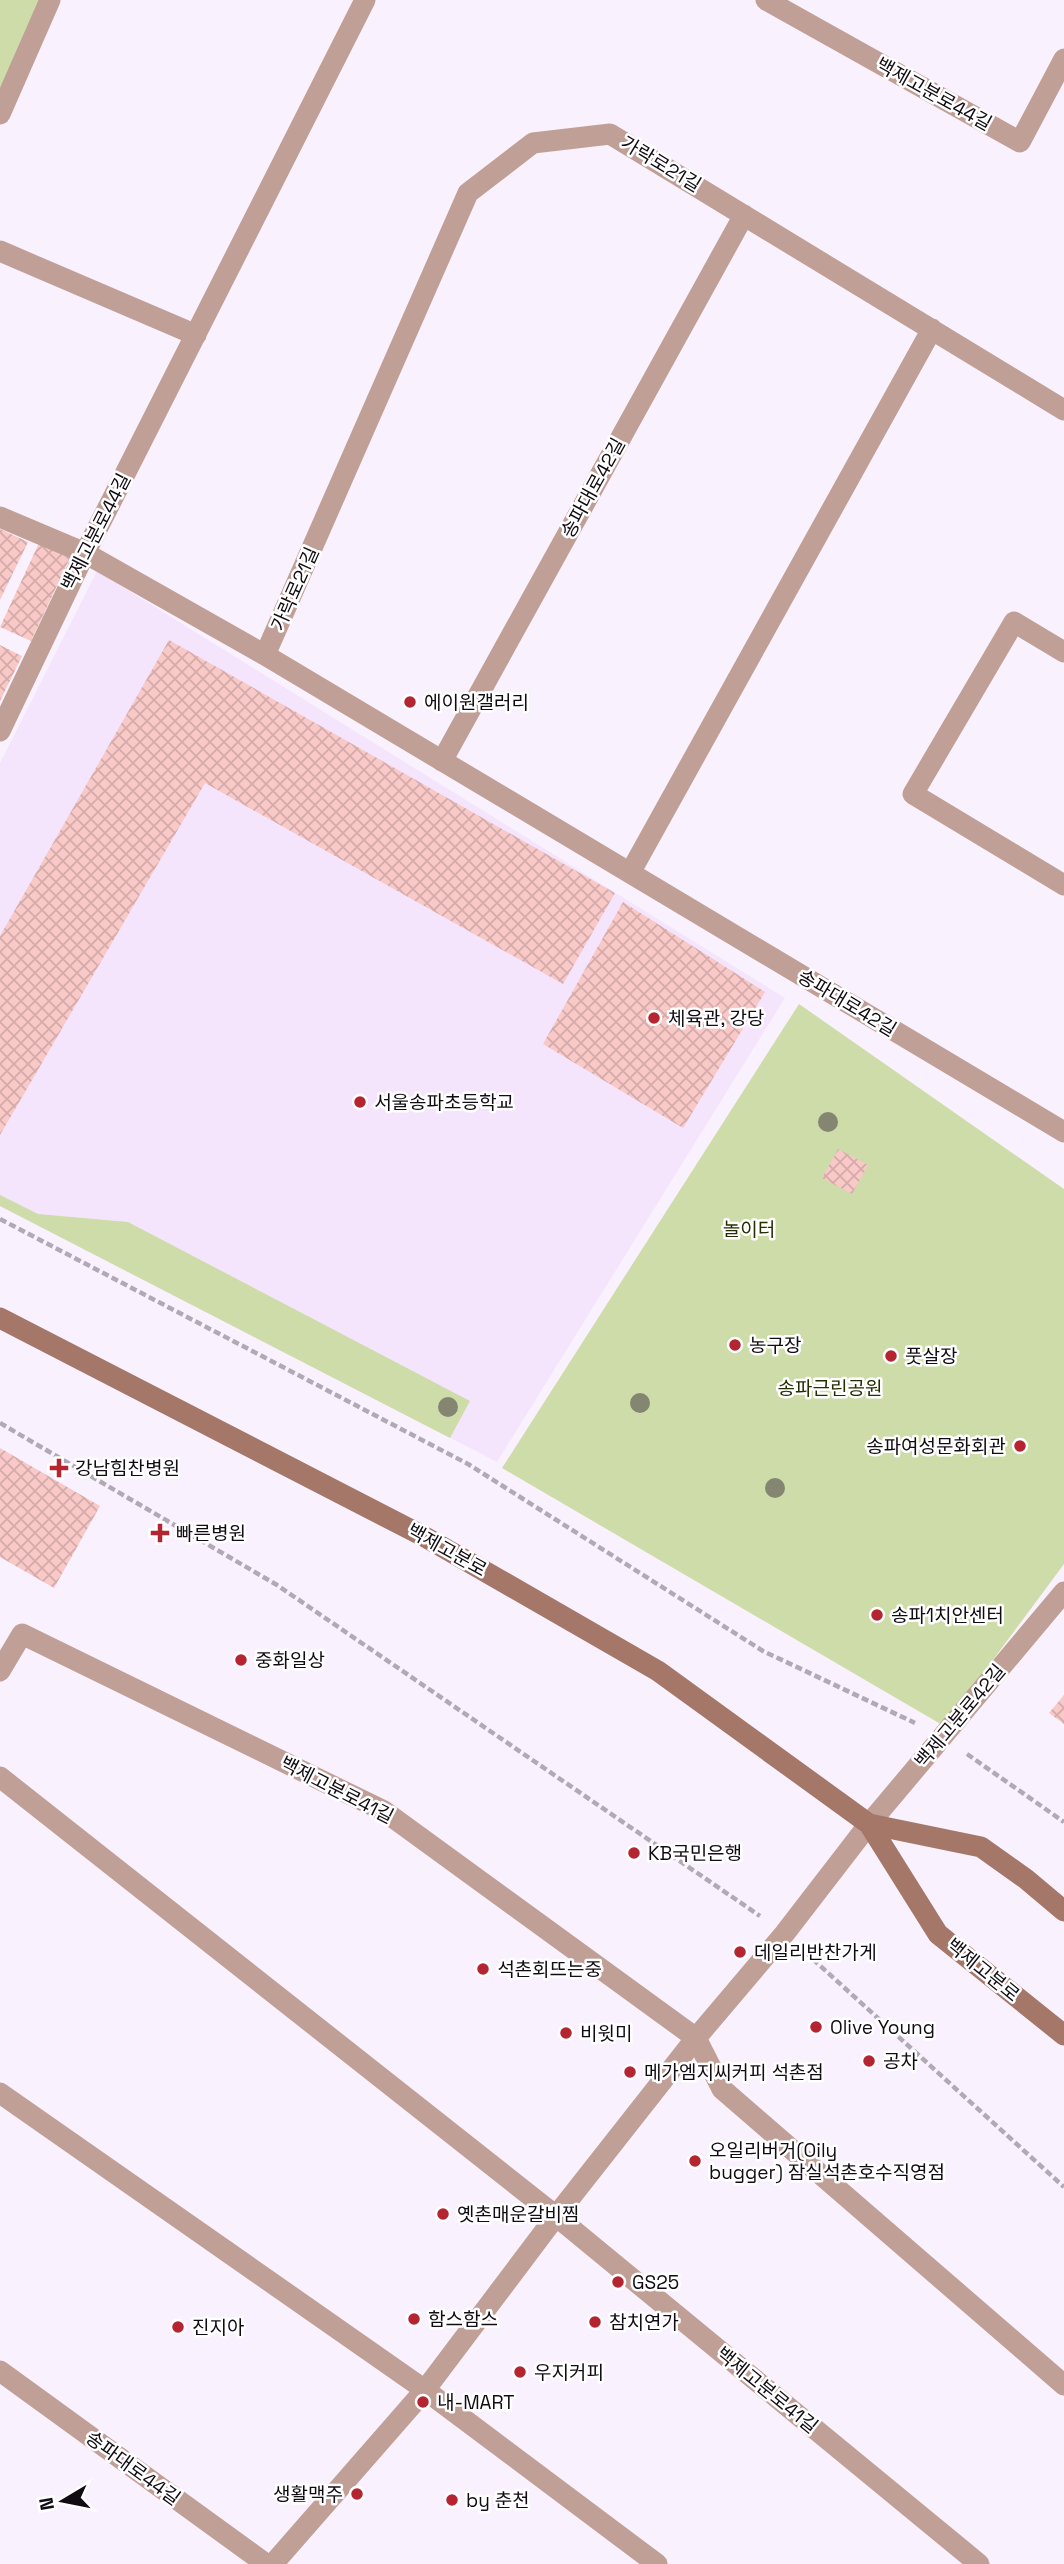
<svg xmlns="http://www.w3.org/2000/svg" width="1064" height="2564" font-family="'Space Grotesk','Noto Sans KR',sans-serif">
<defs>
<pattern id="building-cross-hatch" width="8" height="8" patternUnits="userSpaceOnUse" patternTransform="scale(1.75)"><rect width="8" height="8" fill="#f8c9c7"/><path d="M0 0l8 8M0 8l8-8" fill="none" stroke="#d4abaa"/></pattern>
</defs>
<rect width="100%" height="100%" fill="#faf1fe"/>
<path fill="#f5e5fc" d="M97,571L785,998L497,1462L0,1206V763Z"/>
<path fill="#cddca8" d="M0,0H50L0,89Z
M799,1004L1064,1189V1564L944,1726L502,1468Z
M0,1195L38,1214L128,1222L470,1401L450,1438L0,1206Z"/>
<path fill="url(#building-cross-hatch)" d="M0,529L28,542L0,600Z
M39,543L70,558L31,641L0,627Z
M169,640L615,893L563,984L205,783L0,1135V936Z
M0,645L22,656L0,701Z
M623,902L765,992L683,1128L543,1044Z
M838,1149L868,1165L852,1194L822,1178Z
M0,1448L100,1506L54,1588L0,1557Z
M1064,1695V1724L1049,1713Z"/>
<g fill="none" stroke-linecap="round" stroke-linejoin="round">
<path stroke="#b1a9b4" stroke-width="4.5" stroke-dasharray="7 3.5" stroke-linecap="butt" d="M0,1219L468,1464L763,1651L915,1723
M0,1423L277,1585L760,1916
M967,1754L1064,1822
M805,1952L1064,2187"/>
<path stroke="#c0a096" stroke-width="21" d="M766,0L1020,142L1064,59
M0,114L50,0
M0,251L196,335
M0,517L85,553L265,655L1064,1132
M1064,652L1014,622L913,794L1064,885
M265,655L468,193L533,143L610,134L1064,410
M0,731L85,553L365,0
M442,761L744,215
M630,873L932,329
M0,1671L22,1634L384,1811L696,2038L722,2089L1064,2385
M0,1777L556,2216L979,2564
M0,2093L425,2390L657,2564
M0,2371L266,2564
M273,2564L425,2390L556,2216L696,2038L785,1933L869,1824L1064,1592"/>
<path stroke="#a47769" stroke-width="21" d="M0,1318L425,1537L658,1671L869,1824L938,1934L1064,2035
M869,1824L981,1847L1026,1879L1064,1911"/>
</g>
<g fill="#858672">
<circle cx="828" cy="1122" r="10"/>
<circle cx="640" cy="1403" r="10"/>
<circle cx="448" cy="1407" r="10"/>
<circle cx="775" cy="1488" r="10"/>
</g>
<g fill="#b52431" stroke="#fff" stroke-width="2.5">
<circle cx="410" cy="702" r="7"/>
<circle cx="654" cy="1018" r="7"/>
<circle cx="360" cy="1102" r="7"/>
<circle cx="735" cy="1345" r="7"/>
<circle cx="891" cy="1356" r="7"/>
<circle cx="1020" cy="1446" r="7"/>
<path d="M55.5 1457.5h7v7h7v7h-7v7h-7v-7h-7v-7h7z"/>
<path d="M156.5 1522.5h7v7h7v7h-7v7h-7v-7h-7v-7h7z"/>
<circle cx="877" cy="1615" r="7"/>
<circle cx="241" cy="1660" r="7"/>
<circle cx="634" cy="1853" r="7"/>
<circle cx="740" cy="1952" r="7"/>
<circle cx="483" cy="1969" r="7"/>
<circle cx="816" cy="2027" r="7"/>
<circle cx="566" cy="2033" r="7"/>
<circle cx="869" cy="2061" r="7"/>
<circle cx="630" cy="2072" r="7"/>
<circle cx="695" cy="2161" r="7"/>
<circle cx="443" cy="2214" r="7"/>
<circle cx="618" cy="2282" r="7"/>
<circle cx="414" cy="2319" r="7"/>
<circle cx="595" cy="2322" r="7"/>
<circle cx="178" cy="2327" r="7"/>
<circle cx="520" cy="2372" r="7"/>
<circle cx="423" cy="2402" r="7"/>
<circle cx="357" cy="2494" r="7"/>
<circle cx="452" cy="2500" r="7"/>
</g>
<g text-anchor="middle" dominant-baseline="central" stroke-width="5" stroke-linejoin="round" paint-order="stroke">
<g font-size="19" fill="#110c13" stroke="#fff">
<text transform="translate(934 94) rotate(29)">백제고분로44길</text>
<text transform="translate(661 164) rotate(31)">가락로21길</text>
<text transform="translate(593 488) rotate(-61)">송파대로42길</text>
<text transform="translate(96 532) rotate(-63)">백제고분로44길</text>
<text transform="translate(295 589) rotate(-66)">가락로21길</text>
<text transform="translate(847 1003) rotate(31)">송파대로42길</text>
<text transform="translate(447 1550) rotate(29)">백제고분로</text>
<text transform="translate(960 1716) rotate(-50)">백제고분로42길</text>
<text transform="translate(337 1790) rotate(27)">백제고분로41길</text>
<text transform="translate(983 1970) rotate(39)">백제고분로</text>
<text transform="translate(767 2390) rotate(39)">백제고분로41길</text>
<text transform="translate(133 2468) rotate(36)">송파대로44길</text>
</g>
<g font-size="19" fill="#110c13" stroke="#fff" text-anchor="start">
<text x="424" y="702">에이원갤러리</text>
<text x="668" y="1018">체육관, 강당</text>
<text x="374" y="1102">서울송파초등학교</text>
<text x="749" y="1345">농구장</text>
<text x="905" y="1356">풋살장</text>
<text x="1006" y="1446" text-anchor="end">송파여성문화회관</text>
<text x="75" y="1468">강남힘찬병원</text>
<text x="176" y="1533">빠른병원</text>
<text x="891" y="1615">송파1치안센터</text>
<text x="255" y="1660">중화일상</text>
<text x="648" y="1853">KB국민은행</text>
<text x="754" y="1952">데일리반찬가게</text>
<text x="497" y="1969">석촌회뜨는중</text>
<text x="830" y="2027">Olive Young</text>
<text x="580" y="2033">비윗미</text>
<text x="883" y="2061">공차</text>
<text x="644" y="2072">메가엠지씨커피 석촌점</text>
<text x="709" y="2150">오일리버거(Oily<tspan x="709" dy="22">bugger) 잠실석촌호수직영점</tspan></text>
<text x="457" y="2214">옛촌매운갈비찜</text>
<text x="632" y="2282">GS25</text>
<text x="428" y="2319">함스함스</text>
<text x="609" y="2322">참치연가</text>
<text x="192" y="2327">진지아</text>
<text x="534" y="2372">우지커피</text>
<text x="437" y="2402">내-MART</text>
<text x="343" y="2494" text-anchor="end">생활맥주</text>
<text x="466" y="2500">by 춘천</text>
</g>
<g font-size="19" fill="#252e00" stroke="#fff">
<text x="749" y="1229">놀이터</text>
<text x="830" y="1388">송파근린공원</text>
</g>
</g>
<g transform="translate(63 2501) rotate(260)" stroke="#ffffff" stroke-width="5" paint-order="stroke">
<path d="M0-5L12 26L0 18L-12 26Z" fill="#110c13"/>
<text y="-10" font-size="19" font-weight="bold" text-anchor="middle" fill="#110c13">N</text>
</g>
</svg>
